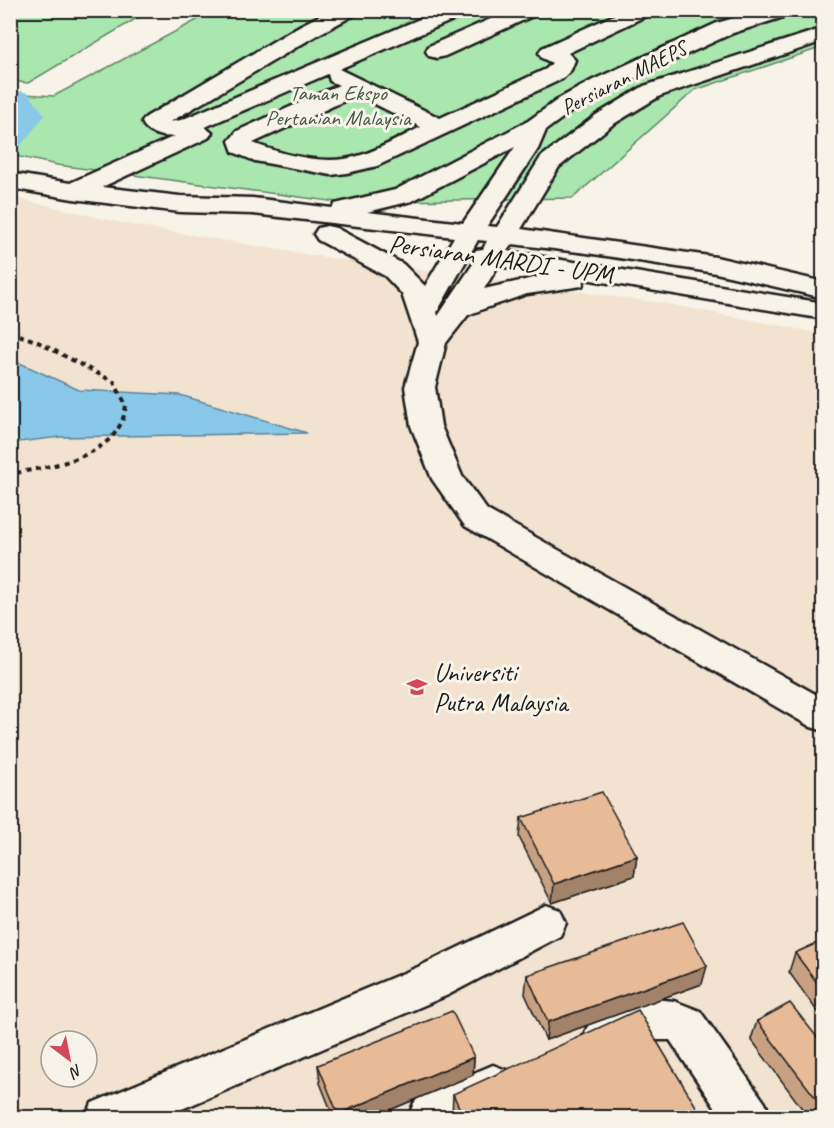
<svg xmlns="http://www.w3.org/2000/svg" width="834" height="1128" font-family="Caveat,sans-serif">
<rect width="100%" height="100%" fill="#f7f3e8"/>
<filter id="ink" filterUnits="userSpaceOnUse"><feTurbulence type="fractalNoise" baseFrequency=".0167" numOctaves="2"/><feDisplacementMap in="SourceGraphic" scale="12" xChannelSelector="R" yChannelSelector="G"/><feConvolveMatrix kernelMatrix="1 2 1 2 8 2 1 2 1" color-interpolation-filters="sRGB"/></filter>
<g filter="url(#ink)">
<path fill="#f2e2d0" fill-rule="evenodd" d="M11,197L131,225L310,255L668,304L823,334V1117L11,1118ZM51,1041H87V1077H51Z"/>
<path fill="#a9e7ae" stroke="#628265" stroke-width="1.5" d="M10,11L11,10L149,11L28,83L11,81Z
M214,11H823V47L695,90L573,198L337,202L57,165L11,155L10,93L54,96Z"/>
<path fill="#89c8e9" stroke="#5d8397" stroke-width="1.5" d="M11,359L79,390L180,395L307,433L60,437L11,443Z"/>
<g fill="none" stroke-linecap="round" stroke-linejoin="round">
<path fill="#89c8e9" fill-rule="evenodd" d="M20,91L28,93L45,115L18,149L10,151V129L22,115L15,106L10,108V94Z"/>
<g stroke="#1c1c1c" stroke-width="5">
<path id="minor" d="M331,10H359L356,14L317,35L170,122L181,120L441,10H470L467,14L339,69L440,118L546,69L552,63L542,58L539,53L542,48L625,10H653L650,14L568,53L575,60L571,70L562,79L377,166L347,173L331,175L255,161L233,152L229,141L237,131L339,85L330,81L328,74L205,127L212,133L208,138L102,187L180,196L253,198L332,208L335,204L395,190L528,121L560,98L593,80L717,23L761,10H796L793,14L733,33L609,90L576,108L546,130L538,149L487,226L497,227L541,157L596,115L644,86L824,28V41L660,96L612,125L559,167L521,229L716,257L824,282V298L716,273L587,253L512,244L507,251L824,303V319L585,279L582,286L527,294L483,309L468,315L446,343L435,387L441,426L462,476L487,510L824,699V731L811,727L465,526L432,479L411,426L405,387L418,342L402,294L385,276L318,240L314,234L318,228L327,226L336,228L403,264L425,286L454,237L253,214L180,212L73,199L10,188V173L70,183L175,136C163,138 147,134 142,122L146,117L301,25ZM357,95L421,127C401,137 379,150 358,156C326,166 284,155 253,143ZM515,147L463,223L367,212L412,201ZM478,240L487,241L483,249L476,250L472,256L475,261L438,316L437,312ZM498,266L551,274L484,289Z
M511,10H540L537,14L445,56L437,58L429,56L426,51L429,46Z
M546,905L560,910L566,923L560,936L448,995L161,1118H86L92,1103L418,967Z
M653,999L674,1001L700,1011L765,1103L771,1118H722L670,1040H644L604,1058L589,1052L582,1038L589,1024L619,1010Z
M493,1065L509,1071L515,1086L509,1101L472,1118H408L414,1103L420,1096Z"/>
</g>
<path stroke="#1c1c1c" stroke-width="4" stroke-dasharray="5 4.5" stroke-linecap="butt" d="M10,332L36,341L114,382L126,405C125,411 124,418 121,423C104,460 46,467 10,474"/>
<use href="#minor" fill="#f7f3e8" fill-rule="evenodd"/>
</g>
<path fill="#c8a183" stroke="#1c1c1c" stroke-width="1.5" d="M521,818L637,856L634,876L552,903L519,837Z
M824,940V1021L789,972L795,953Z
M527,975L702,984L546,1040L525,994Z
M757,1021L824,1046V1118H809L751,1039Z
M474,1057L473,1075L371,1118H334L320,1083L318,1065Z
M453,1094L703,1118H453L452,1116Z"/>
<path fill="#a2836a" stroke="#1c1c1c" stroke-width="1.5" d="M637,856L634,876L552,903L554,884Z
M707,966L702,984L546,1040L548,1022Z
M474,1057L473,1075L371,1118H338V1114Z"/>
<path fill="#e8bb98" stroke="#1c1c1c" stroke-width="1.5" d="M602,792L637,856L554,884L521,818Z
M683,922L707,966L548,1022L527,975Z
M824,940V992L795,953Z
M790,1003L824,1046V1109L757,1021Z
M638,1010L703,1118H464L453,1094Z
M452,1011L474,1057L338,1114L318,1065Z"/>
</g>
<defs>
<g id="university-bare" transform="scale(1.62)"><path d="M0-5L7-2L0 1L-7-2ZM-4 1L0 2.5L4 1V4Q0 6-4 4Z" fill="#d1495b" stroke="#f7f3e8" stroke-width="2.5" paint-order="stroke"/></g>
</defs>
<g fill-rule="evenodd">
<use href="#university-bare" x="417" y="687"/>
</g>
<g text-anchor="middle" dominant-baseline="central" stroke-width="6" stroke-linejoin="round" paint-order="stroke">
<g font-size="22" fill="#1c1c1c" stroke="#f7f3e8">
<text transform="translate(624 78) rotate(-27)">Persiaran MAEPS</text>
</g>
<g font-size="22" fill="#465948" stroke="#f7f3e8">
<text x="338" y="93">Taman Ekspo<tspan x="338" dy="25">Pertanian Malaysia</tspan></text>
</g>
<g font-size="26" fill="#1c1c1c" stroke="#f7f3e8">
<text transform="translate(501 259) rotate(8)">Persiaran MARDI - UPM</text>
</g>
<g font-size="26" fill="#1c1c1c" stroke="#f7f3e8" text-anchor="start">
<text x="434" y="672">Universiti<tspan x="434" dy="30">Putra Malaysia</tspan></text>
</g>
</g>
<rect width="834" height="1128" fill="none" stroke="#f7f3e8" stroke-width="36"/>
<rect x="18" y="18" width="798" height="1092" fill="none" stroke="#1c1c1c" stroke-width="2" filter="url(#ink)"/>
<g transform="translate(69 1059) rotate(148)"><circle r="28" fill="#f7f3e8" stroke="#9f9d96" stroke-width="1.5"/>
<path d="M0-4.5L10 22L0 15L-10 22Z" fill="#d1495b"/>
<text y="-9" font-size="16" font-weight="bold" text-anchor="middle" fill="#1c1c1c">N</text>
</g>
</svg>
